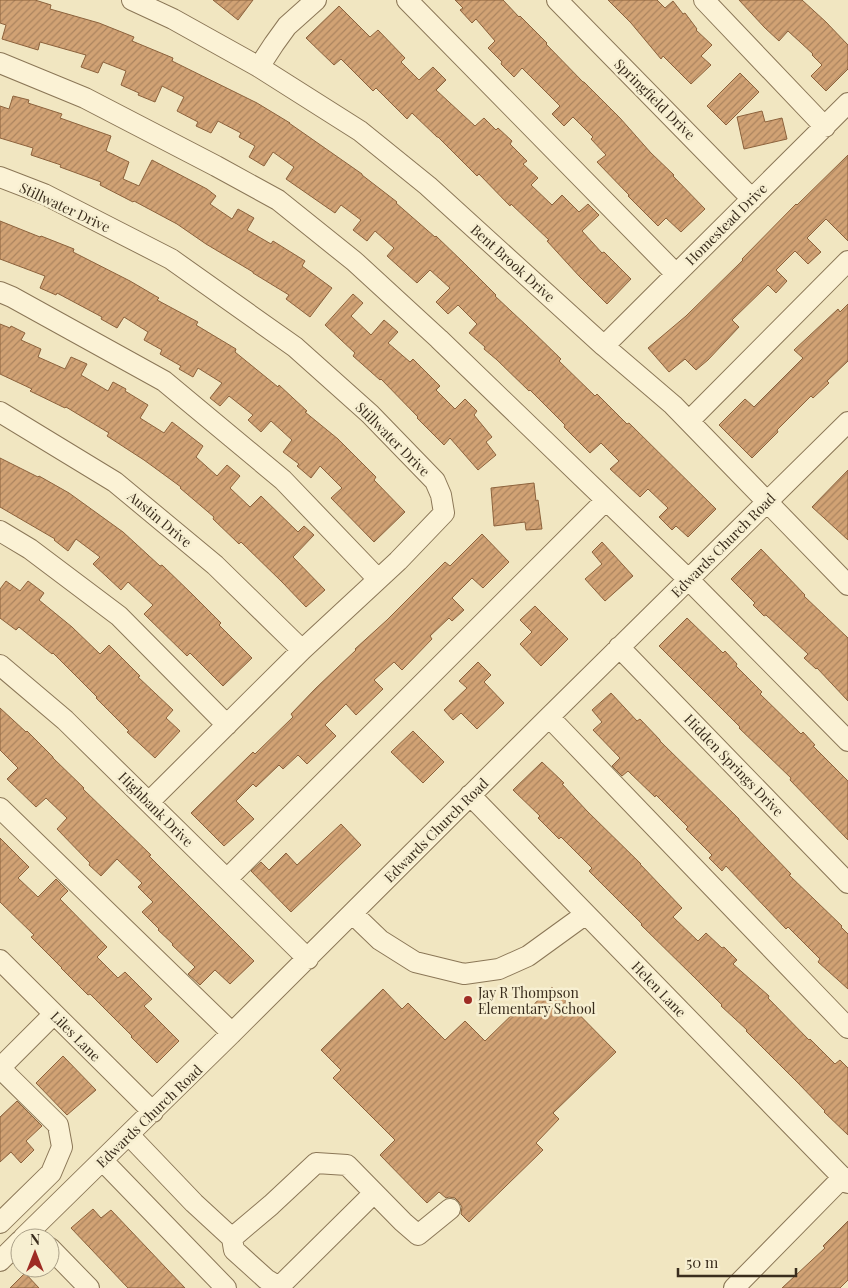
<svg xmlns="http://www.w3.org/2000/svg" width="848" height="1288" font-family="'Playfair Display',serif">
<defs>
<pattern id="building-hatch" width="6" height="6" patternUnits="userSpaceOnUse" patternTransform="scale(1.25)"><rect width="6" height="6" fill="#d1a274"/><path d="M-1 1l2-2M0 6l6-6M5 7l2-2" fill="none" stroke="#ab845f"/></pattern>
</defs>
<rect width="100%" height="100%" fill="#f1e6c1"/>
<path fill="url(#building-hatch)" stroke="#8c623c" d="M0,0H35L51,5L50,9L99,23L134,37L132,41L173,58L172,61L257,103L290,123H289L362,174V175L397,202L396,203L435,237L436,236L463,262L496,295L495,296L527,326L561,359L559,361L595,396L597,394L627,424L629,423L716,509L688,537L676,526L672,530L659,517L668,508L648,489L640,497L623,481L610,469L619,461L601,443L590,453L564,427L565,425L530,390L529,391L497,360L484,349L485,347L469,333L477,324L458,305L448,314L436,302L450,288L430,270L417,283L387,256L394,248L375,231L367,241L353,230L361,220L341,205L335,213L286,179L294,167L273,152L264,166L249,157L255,146L239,137L241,133L218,121L211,133L196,126L198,122L177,111L184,97L162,86L155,102L138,95L139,93L121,85L126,71L103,62L98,73L81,67L86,55L40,42L38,50L2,39L6,25L0,23Z
M213,0H253L238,20Z
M455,0H503L519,17L520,16L547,43L546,44L583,82H584L620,118L651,153L674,175L673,176L705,209L681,232L666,218L658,226L628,196L629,195L597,162L606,155L591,139L593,137L573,117L564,126L552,114L560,106L522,68L514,77L501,64L502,62L488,48L495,41L476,19L472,23L460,10L463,8Z
M608,0H657L665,8L673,1L683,14L685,13L697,29L696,30L712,45L701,56L711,65L691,84L663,56L661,59L631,23Z
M739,0H802L826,22L848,45V69L826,91L811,76L822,65L812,55L813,54L788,31L779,41L765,28Z
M339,6L370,37L378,30L405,58L401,62L419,80L433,67L446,80L436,90L475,126L484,118L496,130L498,128L512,141L510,144L527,161L523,164L538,178L531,185L552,205L562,195L579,212L588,204L599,215L582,231L602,253L604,252L631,279L607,304L579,276L547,241L549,240L511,204L510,206L479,174L477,176L438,137H437L412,113L407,119L376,88L373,91L341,59L334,65L306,38Z
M740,73L759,92L726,125L707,106Z
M13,96L29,100L28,103L62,114L60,118L111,136L106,151L129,162L123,179L139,186L152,160L207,189L216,196L210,204L232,219L238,209L254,218L247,230L271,244L273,241L305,261L302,266L332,288L310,317L286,299L289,295L253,273V272L206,244L177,224L134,201L133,202L100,185L101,182L60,167L61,165L31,155L33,148L0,138V106L9,109Z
M762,111L765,122L782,118L787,139L744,149L737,117Z
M848,155V241L826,219L807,238L821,252L808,264L795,251L776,270L787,281L776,293L768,285L732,320L739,327L708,360L696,370L685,359L669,372L648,348L686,316L743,260L742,259L796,204L797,205Z
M0,221L40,237L41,236L74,249L73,252L130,281L159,298L157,300L198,322L196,325L236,349L235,352L278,387L279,385L307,411L305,412L338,439L376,477L374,480L405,512L374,542L331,498L342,488L320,466L311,478L297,466L299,464L283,452L292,440L271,421L261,432L248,420L253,415L229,396L220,406L210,398L222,383L198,368L193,377L179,369L181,366L160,354L162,350L144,340L148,332L124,317L117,328L101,319L102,317L57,293L56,295L40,288L45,276L0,259Z
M353,294L363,303L351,316L371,335L384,320L398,332L388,343L410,362L413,359L440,386L436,390L455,409L465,399L477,411L474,415L492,437L486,442L496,455L478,470L450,438L444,445L417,418L418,417L381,379L380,380L353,356L355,353L325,325Z
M848,304V361L827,381L829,383L813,398L811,396L777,430L778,432L752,458L719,425L745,399L754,407L803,358L794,350L838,309L840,312Z
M0,324L10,328L11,326L25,333L21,340L41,349L38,357L65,369L71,357L87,364L81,375L108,391L113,382L126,389L125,391L148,405L140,418L164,433L172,422L203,446L196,457L217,476L227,465L240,476L230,488L250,507L261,496L298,532L304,526L314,535L293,557L325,590L306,607L282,582L241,542L239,544L213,519L214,517L180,488L181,487L144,460L107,436L109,433L66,407L65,408L30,391L32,389L0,374Z
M0,458L38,477L39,476L69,493L123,532L160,566L162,565L192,594L221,623L219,625L252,658L223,686L190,653L187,656L144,614L153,605L128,582L121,590L93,564L100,557L76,539L68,551L54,540L55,539L0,507Z
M848,470V540L812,507Z
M534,483L536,501L538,500L542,529L526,530L525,522L494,526L491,488Z
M482,534L509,562L483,588L472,578L452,598L464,610L452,621L449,618L430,636L432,639L402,670L394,662L374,680L383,689L356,715L346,704L325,725L336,736L307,764L298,755L283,769L279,765L256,787L253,784L236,801L254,819L224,846L191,813L253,752L255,754L293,717L291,714L316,688L356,650L355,649L387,620L445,562L450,566Z
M602,542L633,576L605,601L585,579L602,564L592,552Z
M761,549L805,595L804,596L848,638V701L817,668L816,669L804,658L808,654L766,615L764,616L753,605L755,603L731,579Z
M6,581L20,591L28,581L44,593L39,600L72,627L100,654L109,645L140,676L138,677L173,710L166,718L180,731L155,758L127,732L129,731L96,698L97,697L53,653L52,654L19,627L16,630L0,618V589Z
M535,606L568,639L541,666L520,644L532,632L520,620Z
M687,618L723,653L725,651L737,664L736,666L762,692L760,694L801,734L803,732L815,745L813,746L848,781V840L790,780L791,778L739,728L740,727L659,646Z
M478,662L491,675L484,682L504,703L477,729L461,713L453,720L444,710L467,688L459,681Z
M611,693L637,721L640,719L660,740V741L739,819V820L791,874L789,875L842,926L841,927L848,934V989L818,962L820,959L788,927L786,929L726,866L722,871L709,858L712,855L686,829L688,827L656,795L655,797L628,771L622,776L612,766L620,758L593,730L602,722L592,710Z
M0,708L26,732L27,731L53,757V758L84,788L83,789L151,855L149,856L254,961L230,984L215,970L200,985L188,974L195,967L172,945L173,944L158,930L159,929L142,912L153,902L138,887L142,883L117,859L101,876L89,865L90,863L57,829L67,818L46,798L36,807L7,779L18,768L0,750Z
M413,731L444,762L423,783L391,752Z
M542,762L564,783L562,784L587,811L641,864H640L682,908L673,917L698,941L706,933L722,948L724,947L737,960L733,964L769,996L768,998L809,1040L810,1039L835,1064L840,1060L848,1068V1135L824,1112L825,1111L798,1083L746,1031L747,1030L721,1006L722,1005L694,977L641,925L642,924L589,871L592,868L561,837L559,839L538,818L540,816L513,790Z
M341,824L361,845L291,912L251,871L261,862L269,870L286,853L297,865Z
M0,838L29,867L18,878L38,897L56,879L68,891L60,899L107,947L97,957L118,978L125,972L152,999L144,1006L179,1041L157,1063L131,1037L132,1036L90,994L88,995L61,968H62L31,937L34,935L0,902Z
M552,987L616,1052L553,1113L559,1119L536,1143L543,1150L469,1222L461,1214L462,1207L459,1202L455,1198L449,1197L446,1198L439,1192L427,1203L380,1155L395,1140L333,1078L341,1070L321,1050L383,989L402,1009L408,1003L445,1040L465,1021L485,1041L523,1004L528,1010Z
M63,1056L96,1090L67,1115L36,1083Z
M17,1101L42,1126L26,1141L34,1150L21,1163L11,1152L0,1162V1117Z
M93,1209L101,1218L111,1210L185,1288H128L71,1228Z
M848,1221V1280L840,1288H782L825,1248L823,1246Z
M25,1273L39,1288H10Z"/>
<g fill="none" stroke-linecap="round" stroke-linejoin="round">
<g stroke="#8b7757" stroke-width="22">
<path id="minor" d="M132,0L173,19L259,67L360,131L428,186L604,346L673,405L848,585
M407,0L676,274
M557,0L752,199
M704,0L825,127
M0,63L85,98L216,166L278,200L354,261L439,339L688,579L848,741
M259,67L274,44L287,26L316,0
M0,177L44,194L171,259L295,347L370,414L435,481L441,495L444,513L398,561L302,650L149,802
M0,292L12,297L164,381L283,480L378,579
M604,346L848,103
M0,412L115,482L215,565L302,650
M689,421L848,261
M0,531L30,549L119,616L227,725
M619,647L848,883
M0,665L65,720L308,959
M549,717L848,1028
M470,795L848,1183
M0,808L232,1033
M227,879L606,500
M353,914L380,940L415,962L464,974L499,969L528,956L586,914
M0,960L153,1112
M0,1068L54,1014
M129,1135L194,1203L232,1238L271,1205L316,1163L347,1165L403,1222L418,1235L450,1209
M103,1161L226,1288
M0,1223L51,1173L62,1147L58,1125L0,1068
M23,1238L232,1033L549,717L848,422
M232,1238L234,1250L266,1279L279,1287L374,1193
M50,1248L89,1288
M0,1261L20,1241
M734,1288L843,1177"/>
</g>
<use href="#minor" stroke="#fbf2d5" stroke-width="20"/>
</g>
<circle fill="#9e2c24" stroke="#f7efd1" stroke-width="2" cx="468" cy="1000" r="5"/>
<g text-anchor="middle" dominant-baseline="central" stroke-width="5" stroke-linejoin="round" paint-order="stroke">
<g font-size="14" fill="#3a2d1d" stroke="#f7efd1">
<text transform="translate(655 99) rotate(45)">Springfield Drive</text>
<text transform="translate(65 207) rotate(25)">Stillwater Drive</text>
<text transform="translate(726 224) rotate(-45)">Homestead Drive</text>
<text transform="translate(513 263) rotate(42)">Bent Brook Drive</text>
<text transform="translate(393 439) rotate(45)">Stillwater Drive</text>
<text transform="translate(160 519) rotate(40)">Austin Drive</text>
<text transform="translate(723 545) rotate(-45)">Edwards Church Road</text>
<text transform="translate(734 765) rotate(46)">Hidden Springs Drive</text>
<text transform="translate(156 809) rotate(45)">Highbank Drive</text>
<text transform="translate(436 830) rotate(-45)">Edwards Church Road</text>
<text transform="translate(659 989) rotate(46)">Helen Lane</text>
<text transform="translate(76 1036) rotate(45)">Liles Lane</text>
<text transform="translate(149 1116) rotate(-44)">Edwards Church Road</text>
</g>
<g font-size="14" fill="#3a2d1d" stroke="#f7efd1" text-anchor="start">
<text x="478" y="992">Jay R Thompson<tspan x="478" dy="16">Elementary School</tspan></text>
</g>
</g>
<g transform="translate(35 1253)"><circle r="24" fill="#f7efd1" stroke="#aba189"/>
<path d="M0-4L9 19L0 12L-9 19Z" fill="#9e2c24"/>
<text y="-8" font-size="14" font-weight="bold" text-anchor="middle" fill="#3a2d1d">N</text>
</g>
<path d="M678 1268v8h118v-8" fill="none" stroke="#3a2d1d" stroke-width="2.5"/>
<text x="686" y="1268" font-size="15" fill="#3a2d1d" stroke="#f7efd1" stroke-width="4" paint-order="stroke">50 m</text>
</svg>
